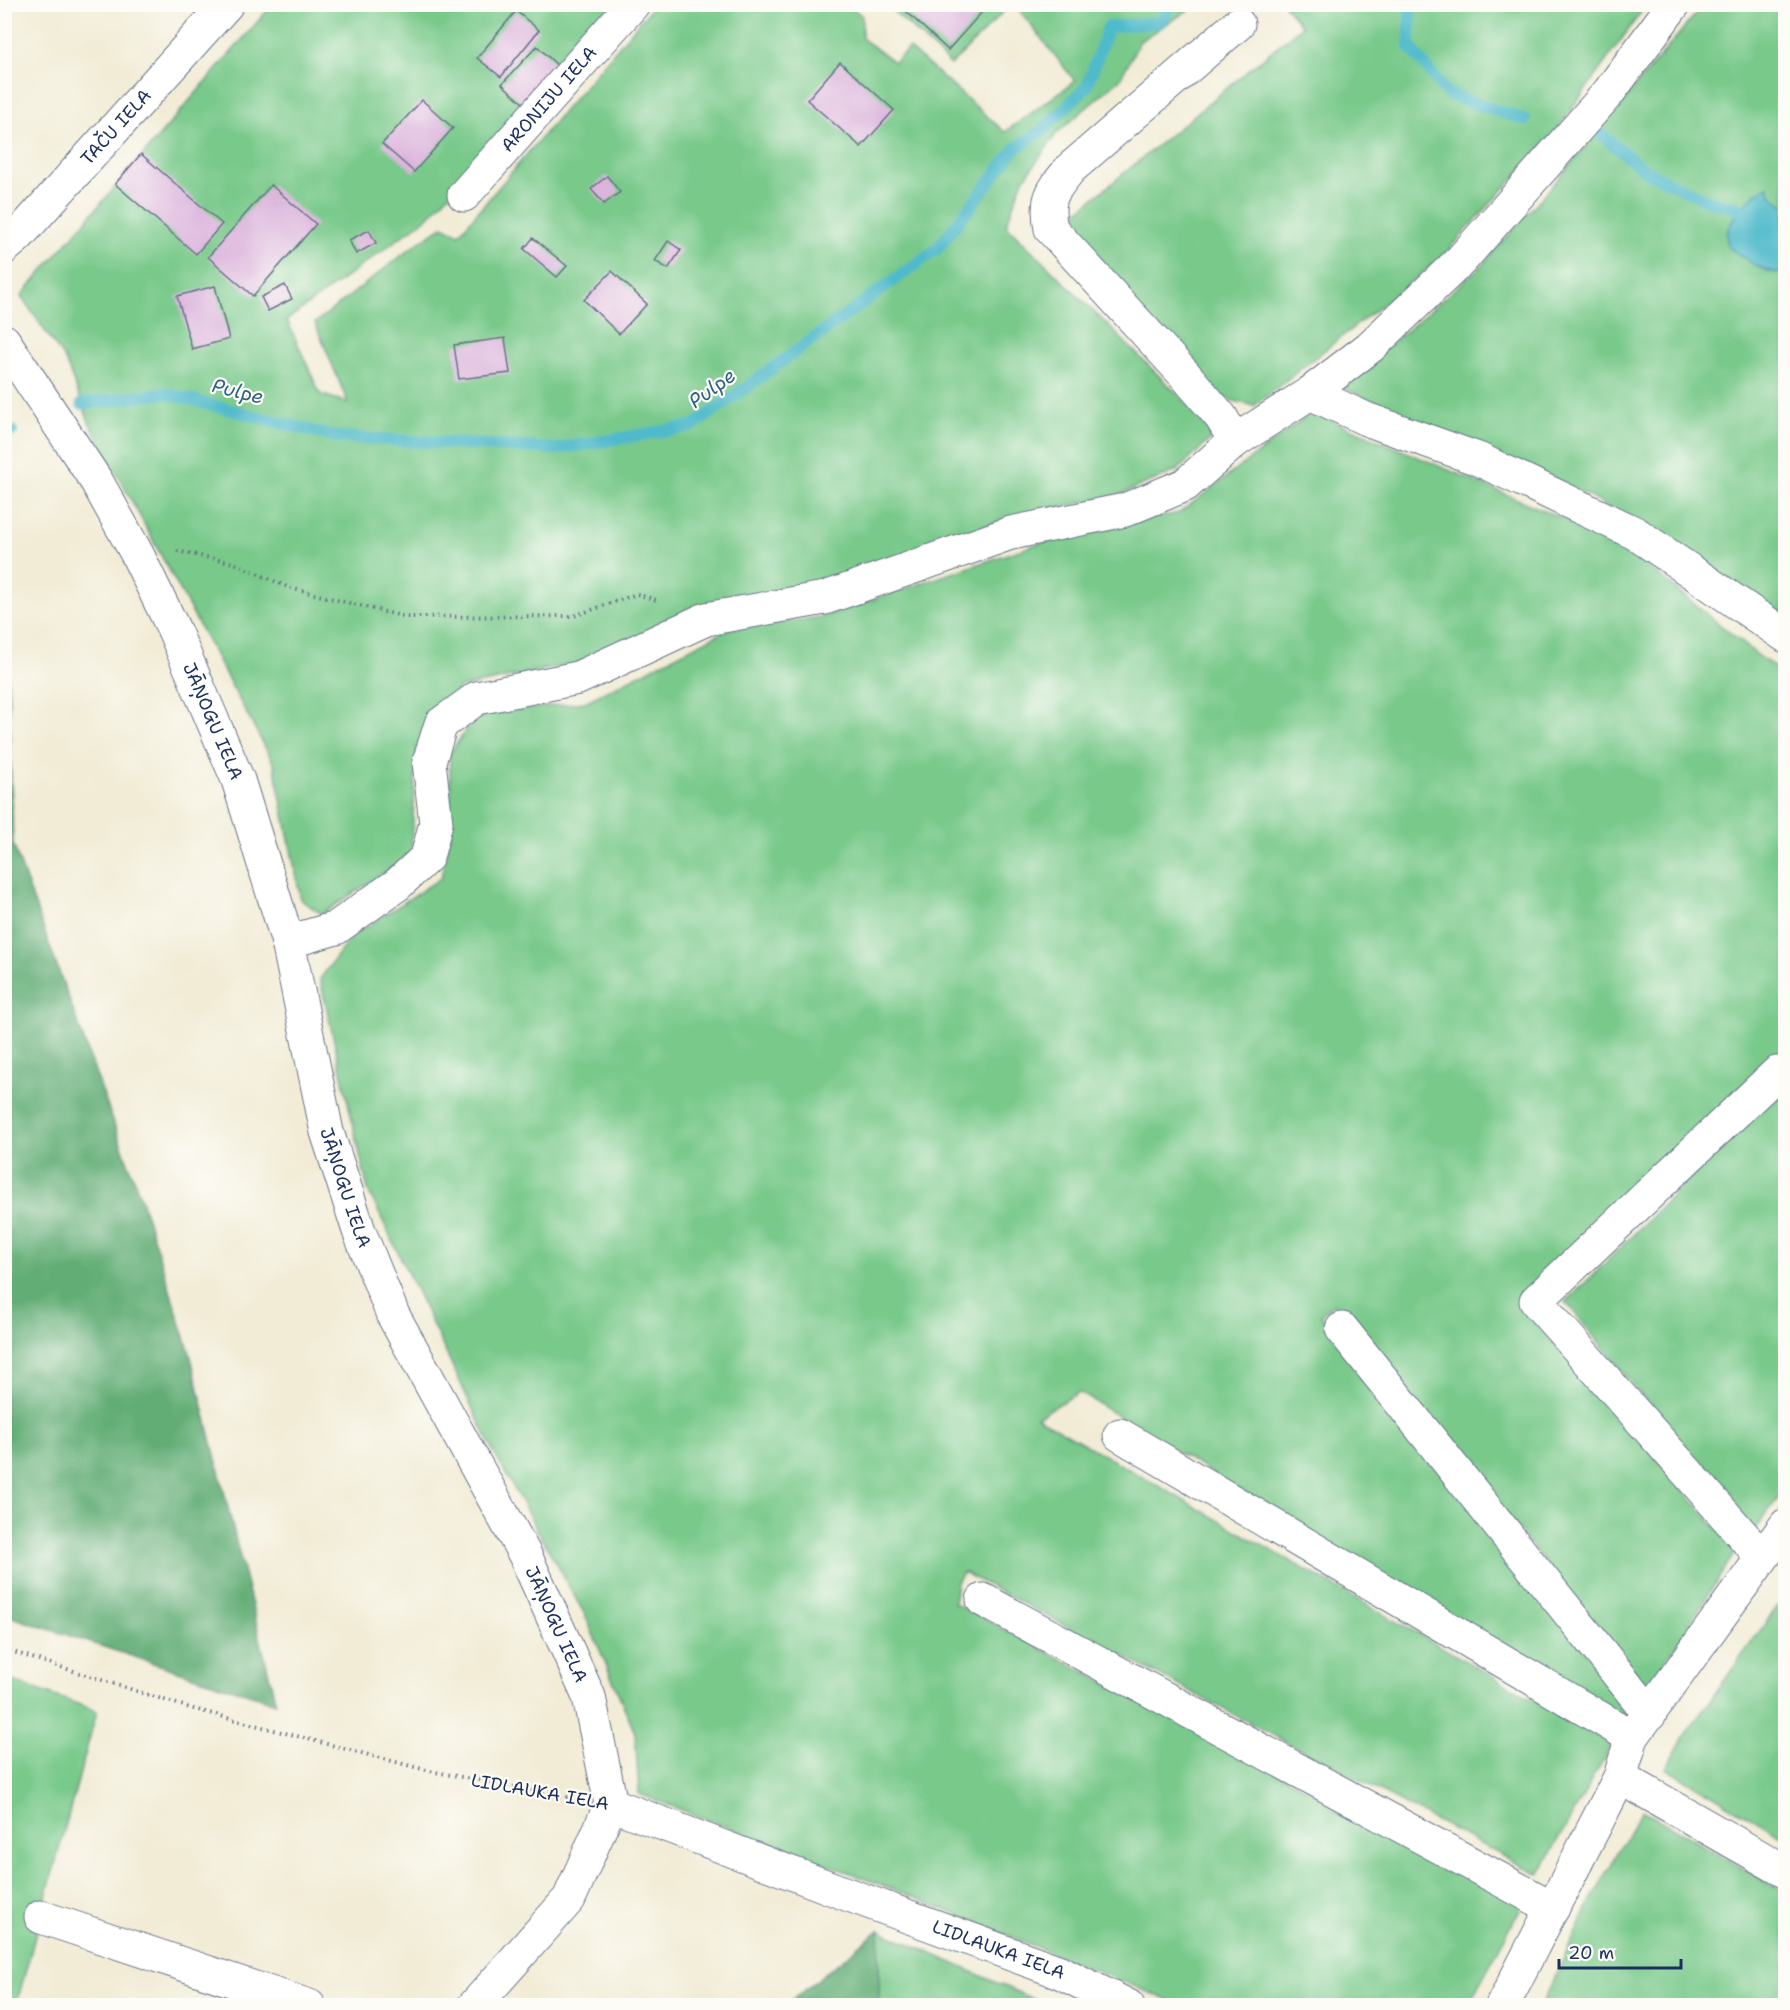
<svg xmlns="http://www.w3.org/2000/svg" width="1790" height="2010" font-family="'Shantell Sans',sans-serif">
<rect width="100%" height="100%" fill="#fdfcf7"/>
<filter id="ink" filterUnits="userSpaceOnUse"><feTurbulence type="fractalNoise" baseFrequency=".0167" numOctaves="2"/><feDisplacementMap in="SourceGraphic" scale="12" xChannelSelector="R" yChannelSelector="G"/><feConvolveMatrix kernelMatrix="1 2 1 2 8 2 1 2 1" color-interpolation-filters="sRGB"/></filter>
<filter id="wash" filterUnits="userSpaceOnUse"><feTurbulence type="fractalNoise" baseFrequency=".008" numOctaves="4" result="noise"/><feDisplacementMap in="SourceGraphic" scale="24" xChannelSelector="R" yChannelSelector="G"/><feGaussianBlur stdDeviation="1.35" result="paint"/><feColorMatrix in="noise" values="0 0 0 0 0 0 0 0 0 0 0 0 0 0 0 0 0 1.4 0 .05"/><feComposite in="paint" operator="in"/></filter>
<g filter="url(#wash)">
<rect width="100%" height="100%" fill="#f2ecd6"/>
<path fill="#78c98a" stroke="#4a7c74" stroke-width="1.5" d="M1704,4L1785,5V618L1591,497L1341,387L1480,267L1559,178Z
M272,5H619L533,106L427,218L287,320L320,394L348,403L315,323L415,245L443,226L459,234L654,5H849L862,16V38L894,62L909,48L1005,132L1075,81L1015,5H1196L1140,41L1120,79L1057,133L1022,182L1006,225L1217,433L1178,470L1121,494L1006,519L826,586L583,662L459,688L417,746L411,855L322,914L301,900L274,764L90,424L65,360L21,296Z
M887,5H1010L951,65Z
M1284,5H1646L1554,134L1440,259L1254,406L1211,395L1060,226L1302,26Z
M1312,412L1616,541L1765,661L1785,673V1062L1775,1054L1519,1299L1736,1551L1648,1689L1334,1303L1321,1315L1632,1711L1624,1725L1079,1392L1037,1417L1612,1744L1539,1875L963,1572L957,1582L954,1603L1524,1902L1468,2005H1180L901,1892L639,1794L635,1733L585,1615L493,1451L368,1190L320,979L351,937L441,878L450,832V753L477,715L585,702L729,629L822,617L1040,543L1179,513Z
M1785,1083V1489L1752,1533L1566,1302Z
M1785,1596V1838L1666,1768L1685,1735Z
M4,1678L97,1711L16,2006L4,2005Z
M1642,1810L1785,1893V2005H1542L1591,1900Z
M879,1930L1046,2005H879Z"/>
<path fill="#62ad76" stroke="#3e6e6a" stroke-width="1.5" d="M5,573L13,844L140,1196L190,1353L276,1703L5,1615Z
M879,1930V2005H786Z"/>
<path fill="#4fbacb" stroke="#357494" stroke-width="1.5" d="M1769,185V193L1785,206V273C1764,275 1746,259 1728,247C1728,243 1726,237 1727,233C1731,215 1754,194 1769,185Z"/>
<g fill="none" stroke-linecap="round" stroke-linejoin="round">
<path stroke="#4fbacb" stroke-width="12" d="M1410,4V47L1448,94L1525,120
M1602,135L1646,171L1709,201L1741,209
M82,404L165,393L335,437L557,449L693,426L937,249L1015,149L1044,129L1087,86L1108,27L1161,22L1171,4
M4,434L12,431"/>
</g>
<g id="blocks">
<path fill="#dcb5dd" d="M898,4H989L948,50Z
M516,11L539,30L501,77L477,58Z
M537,46L561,69L526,106L502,84Z
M840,62L894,110L861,147L807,100Z
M422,100L453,128L414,172L382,144Z
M141,154L222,224L196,254L115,184Z
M607,176L620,192L604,204L591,189Z
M271,185L316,224L253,296L208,257Z
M369,230L376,243L356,254L349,240Z
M533,238L567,266L557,277L524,249Z
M668,241L681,250L668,269L655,261Z
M612,271L647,304L619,334L584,300Z
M285,285L292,299L268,311L261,297Z
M215,286L229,339L192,349L177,296Z
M505,338L510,373L459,379L454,345Z"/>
</g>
</g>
<g filter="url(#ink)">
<use href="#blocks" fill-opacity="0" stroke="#667188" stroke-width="1.5"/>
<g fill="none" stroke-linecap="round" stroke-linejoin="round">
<g stroke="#667188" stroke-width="35">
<g id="minor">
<path id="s1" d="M464,195L633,4"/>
<path id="s2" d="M4,248L17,237L227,4"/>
<path id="s3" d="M4,341L97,482L137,554L174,630L238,780L288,942L327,1132L359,1231L393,1315L525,1555L589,1697L611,1804L569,1899L474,2006"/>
<path d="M1310,393L1366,419L1478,459L1635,533L1786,636"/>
<path d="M1235,441L1221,417L1186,376L1051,229C1045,198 1052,191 1071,168L1238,24"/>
<path d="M288,942L336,928L398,884L427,857L436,823L429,762L441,724L477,698L578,678L706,619L825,598L1011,533L1125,510L1185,485L1235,441L1310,393L1370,347L1461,260L1609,92L1674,4"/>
<path d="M1342,1329L1650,1714"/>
<path d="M1120,1435L1632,1737"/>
<path d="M1762,1557L1536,1301L1777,1073"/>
<path d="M983,1600L1553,1908"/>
<path d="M1620,1777L1786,1872"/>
<path id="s4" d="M611,1804L841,1892L1060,1972L1128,2006"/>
<path d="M41,1917L309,2006"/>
<path d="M1502,2006L1620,1777L1632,1737L1786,1525"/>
</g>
</g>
<path stroke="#667188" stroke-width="4" stroke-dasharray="1.5 4.5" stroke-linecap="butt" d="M177,551L234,563L290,588L405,617L574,616L637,594L656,600
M4,1649L190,1708L430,1771L572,1798"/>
<use href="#minor" stroke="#fff" stroke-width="33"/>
</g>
</g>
<g text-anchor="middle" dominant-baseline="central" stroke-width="4.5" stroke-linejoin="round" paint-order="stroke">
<g font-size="18" fill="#1b2f5e" stroke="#fdfcf7">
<text stroke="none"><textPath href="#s1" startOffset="128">ARONIJU IELA</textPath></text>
<text stroke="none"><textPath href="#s2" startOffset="165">TAČU IELA</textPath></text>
<text stroke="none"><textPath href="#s3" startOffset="435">JĀŅOGU IELA</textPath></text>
<text stroke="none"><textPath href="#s3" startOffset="921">JĀŅOGU IELA</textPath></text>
<text stroke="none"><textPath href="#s3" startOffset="1407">JĀŅOGU IELA</textPath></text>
<text transform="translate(540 1792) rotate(10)">LIDLAUKA IELA</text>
<text stroke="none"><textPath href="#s4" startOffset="414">LIDLAUKA IELA</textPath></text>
</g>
<g font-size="20" font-style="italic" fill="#2d6084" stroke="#fdfcf7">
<text transform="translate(712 388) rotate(-36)">Pulpe</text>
<text transform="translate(238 391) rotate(14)">Pulpe</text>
</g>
</g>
<rect width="1790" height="2010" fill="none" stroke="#fdfcf7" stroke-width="24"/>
<path d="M1559 1959v9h122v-9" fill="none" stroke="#1b2f5e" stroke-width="3"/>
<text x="1568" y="1959" font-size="18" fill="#1b2f5e" stroke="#fdfcf7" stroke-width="4.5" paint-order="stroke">20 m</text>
</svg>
